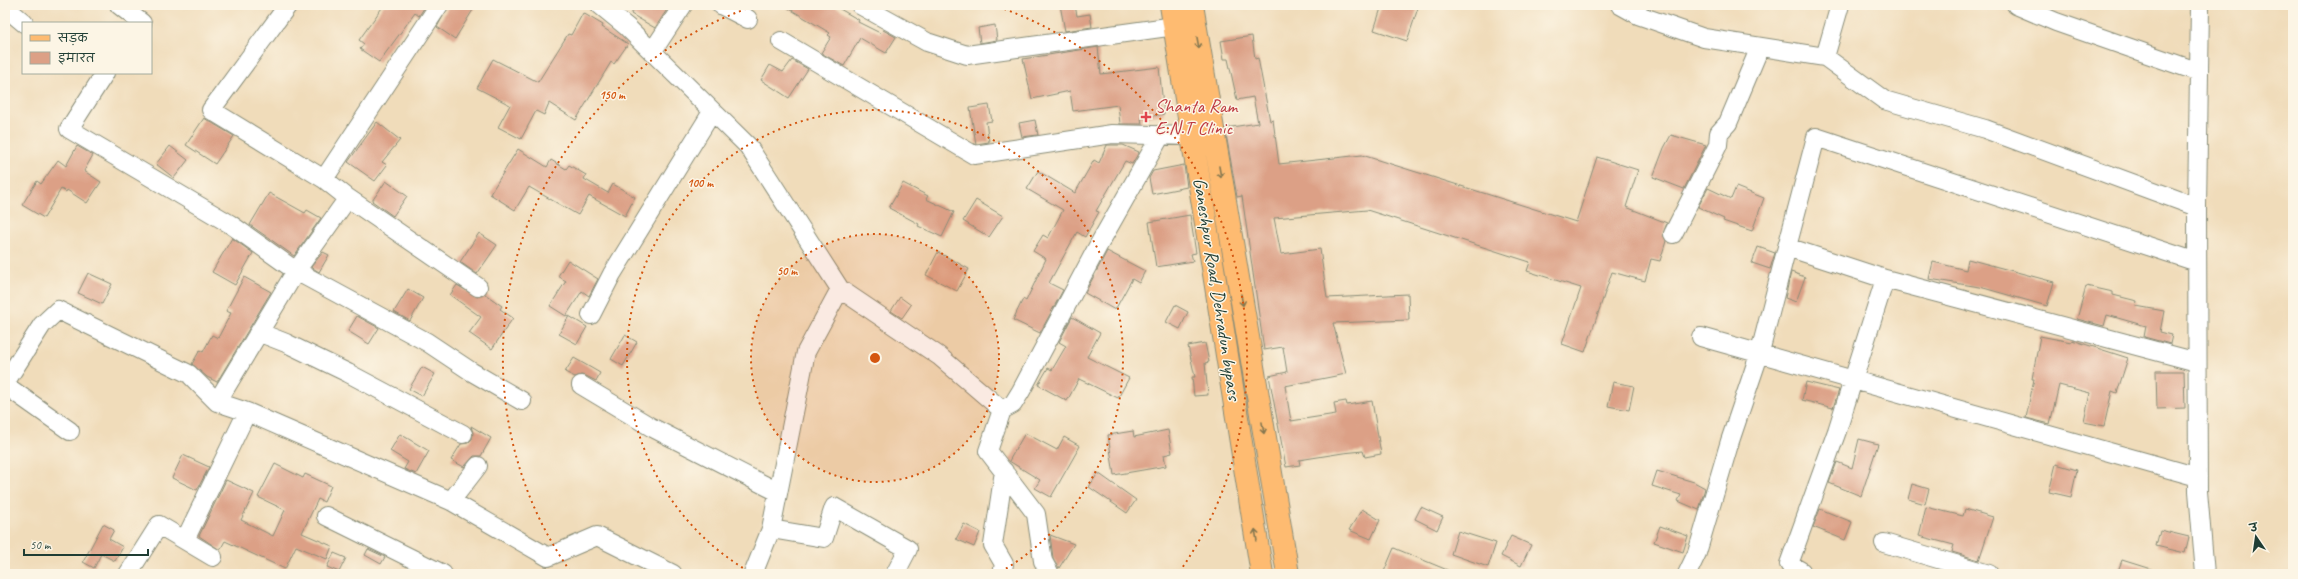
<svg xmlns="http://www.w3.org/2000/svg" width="2298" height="579" font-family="Caveat,'Playpen Sans Deva',sans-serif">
<rect width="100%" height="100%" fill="#fcf5e5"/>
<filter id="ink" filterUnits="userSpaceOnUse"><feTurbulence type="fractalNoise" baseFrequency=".025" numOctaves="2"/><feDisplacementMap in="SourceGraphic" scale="8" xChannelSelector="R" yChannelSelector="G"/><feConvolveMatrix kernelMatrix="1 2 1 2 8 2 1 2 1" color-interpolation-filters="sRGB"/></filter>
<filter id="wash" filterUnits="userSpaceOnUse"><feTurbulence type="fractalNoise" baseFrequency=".012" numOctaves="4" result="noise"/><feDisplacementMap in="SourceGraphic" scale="16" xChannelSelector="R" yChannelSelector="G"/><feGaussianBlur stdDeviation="0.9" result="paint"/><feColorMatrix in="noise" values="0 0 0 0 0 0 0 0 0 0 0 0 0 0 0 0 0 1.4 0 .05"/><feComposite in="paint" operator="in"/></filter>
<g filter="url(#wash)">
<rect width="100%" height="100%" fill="#f0dcba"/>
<g id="blocks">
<path fill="#dca086" d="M384,5H426L419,16L415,13L379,62L360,49L364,44L359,40Z
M449,5H476L455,39L437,27Z
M637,5H670L655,28L631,14Z
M783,5H833L859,20L858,22L880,33L883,30L896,37L886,53L860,38L844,66L821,53L831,37L828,35L830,33Z
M1060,5H1075L1077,16L1090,14L1092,27L1065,31Z
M1382,5H1419L1407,41L1374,30Z
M583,13L603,25L602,27L628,44L614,64L611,62L576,120L549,103L544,115L536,111L521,139L498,127L510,105L477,88L493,59L538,82L568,34L571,35Z
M995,25L997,40L980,43L978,28Z
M1252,36L1255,59L1258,58L1270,121L1273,120L1279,164L1362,155L1576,222L1597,157L1638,170L1626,207L1667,223L1663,234L1666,241L1660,261L1651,259L1645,281L1612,272L1585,352L1562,344L1581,288L1527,271L1530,262L1367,210L1274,218L1281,254L1320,249L1327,298L1408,294L1409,320L1333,323L1346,374L1285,386L1291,421L1336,414L1334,403L1346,401L1347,405L1372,401L1381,454L1365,457L1363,451L1343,453L1299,460L1300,465L1286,467L1269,376L1287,372L1283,347L1264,350L1242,196L1237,197L1225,128L1258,123L1253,97L1237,100L1228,59H1224L1221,41Z
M1098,47L1101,74L1159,67L1164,114L1141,118L1142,124H1120L1118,105L1073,111L1070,91L1032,99L1023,59Z
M792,60L808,69L789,98L761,80L770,65L783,72Z
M989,105L992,121L986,122L989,142L976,144L970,108Z
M204,118L234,136L215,164L186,145Z
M1035,120L1038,135L1022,137L1019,123Z
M377,122L400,140L382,162L387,165L375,181L348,162Z
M1671,135L1706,145L1684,189L1653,177L1664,148Z
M1107,145H1123L1139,152L1132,164L1125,161L1096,211L1099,212L1085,237L1077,232L1049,283L1063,290L1040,333L1013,320L1023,299L1026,301L1046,259L1033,251L1043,235L1048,238L1063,210L1027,189L1038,171L1075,193L1094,160L1099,163Z
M77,146L93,155L84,171L101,182L87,203L67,190L66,192L61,189L44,218L22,205L37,181L41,184L58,160L66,166Z
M170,146L188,160L174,178L156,164Z
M518,149L547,167L551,160L566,169L569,165L586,175L584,179L608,193L613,184L635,197L625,216L589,196L578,215L529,187L515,210L490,194Z
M1184,165L1187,187L1152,194L1149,178L1153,171Z
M386,181L407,196L393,216L372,201Z
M903,183L928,196L926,199L954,212L942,237L918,226L919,224L889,208Z
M1736,187L1764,198L1752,231L1723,221L1724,219L1698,207L1708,188L1731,199Z
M269,193L305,213L307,210L321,218L294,256L250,225Z
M976,200L1003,216L989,237L963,221Z
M1190,215L1196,253L1191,254L1193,261L1156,267L1149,222Z
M479,233L497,245L477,274L460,262Z
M232,238L253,253L235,285L212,272Z
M1758,247L1775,253L1770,269L1752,263Z
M1107,251L1145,271L1139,283L1132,279L1115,310L1085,293Z
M323,252L329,255L319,272L311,267Z
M938,252L969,269L957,291L926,275Z
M1968,259L2054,282L2047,306L1980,287L1929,279L1933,262L1966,270Z
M568,260L598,279L589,296L582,291L566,316L550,306L566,281L558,276Z
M1791,272L1805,277L1796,302L1785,298Z
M88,273L112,284L102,304L78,293Z
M244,277L271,292L217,382L207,377L192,364L200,350L203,352L212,335L218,338L231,313L226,311Z
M457,285L477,297L485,294L502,306L500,309L513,318L492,349L469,333L481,317L450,295Z
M2086,286L2113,292V295L2137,301L2136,306L2164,311L2160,332L2172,335L2170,344L2144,337L2146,326L2107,315L2104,326L2077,319Z
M408,289L423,298L410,321L394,312Z
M900,297L911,305L902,318L891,311Z
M1175,305L1188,312L1180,329L1166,322Z
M357,316L379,328L369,344L348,331Z
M569,316L587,327L577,344L559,334Z
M1072,317L1100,333L1087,357L1129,378L1118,398L1079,379L1067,401L1038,385L1048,368L1052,370L1066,346L1059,342Z
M625,335L637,342L623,366L611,359Z
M2040,336L2071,342L2072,340L2128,358L2117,393L2112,391L2104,426L2084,422L2090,393L2059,385L2050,424L2026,418L2034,379H2032Z
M1205,343L1209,362L1205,363L1208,395L1194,396L1192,377H1195L1188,346Z
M574,358L600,373L596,381L586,376L581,375L575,377L565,372Z
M422,367L435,374L422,396L409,389Z
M2156,371H2184L2185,408L2157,409Z
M1613,382L1634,386L1629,410L1608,406Z
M1806,382L1839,390L1833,408L1802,400Z
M471,426L491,438L481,456H474L464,467L451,460L461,444L468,443L472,439L473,433Z
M1168,430L1172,453L1164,455L1166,466L1114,475L1108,435L1133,431L1134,437Z
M1025,433L1057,450L1064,437L1080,446L1051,497L1035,488L1040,480L1009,461Z
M400,434L429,451L416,474L404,469L408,462L390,451Z
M1859,439L1878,444L1861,496L1829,483L1837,462L1852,468Z
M183,455L209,467L197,490L172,478Z
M275,464L303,478L305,474L331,486L324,502L318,499L302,533L332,546L327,559L296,546L285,569L225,541L220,550L199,536L226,480L254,493L241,520L273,536L285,510L258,497Z
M2056,464L2077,470L2071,497L2049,492Z
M1657,471L1694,482L1705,488L1699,510L1678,501L1681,495L1652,486Z
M1098,473L1136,500L1127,513L1089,487Z
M1912,484L1929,489L1925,504L1908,499Z
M1421,507L1443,517L1437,530L1415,519Z
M1926,507L1963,516L1965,509L1993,517L1979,560L1952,552L1954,545L1919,536Z
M1362,509L1380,520L1371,539L1349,530Z
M1820,509L1852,522L1845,540L1813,527Z
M103,524L114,530L109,539L123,547L115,561L101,554L94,568L83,562Z
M964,524L980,532L974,547L956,539Z
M1660,526L1688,536L1683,552L1654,542Z
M2160,530L2189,537L2185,553L2156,546Z
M1458,531L1496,543L1488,567L1451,554Z
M1050,535L1074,544L1059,568L1053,558Z
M1511,536L1531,545L1521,566L1501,556Z
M1394,548L1457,574H1383Z
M368,549L385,557L381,564L365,555Z
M334,553L346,558L339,572L327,567Z
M2122,560L2157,571L2156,574H2117Z"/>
</g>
</g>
<g filter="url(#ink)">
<use href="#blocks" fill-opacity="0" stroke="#888c77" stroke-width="1"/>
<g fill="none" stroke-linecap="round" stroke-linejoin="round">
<g stroke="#888c77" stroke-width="20">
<path id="street" d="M119,5L142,23
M288,5L211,110L324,179
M600,5L627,27L748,146L840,289L806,352L771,529L753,574
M721,5L748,19
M860,5L927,42L967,55L1175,26
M1620,5L1638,15L1704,38L1825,57L1884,100L1985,129L2197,207L2198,491L2205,574
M2016,5L2056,22L2199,72
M5,7L24,23
M781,41L974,155L1112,134L1192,136
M652,52L683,5
M1825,57L1840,5
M105,73L69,129L230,224L296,271L427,342L472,372L522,401
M348,198L478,287
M2197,207L2200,5
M1673,234L1718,145L1719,133L1728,123L1760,47
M1885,279L2197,362
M840,289L939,356L1002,410L1013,404L1021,391L1098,246L1161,135
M591,315L612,274L712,112
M257,335L263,334L286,343L348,373L463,434
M1701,337L2198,477
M5,383L42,325L58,310L189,374L217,402L247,412L185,540
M5,385L70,431
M581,385L651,427L778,492
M217,402L296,271L348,198L324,179L439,5
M1002,410L988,451L1036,514L1043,561L1050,574
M247,412L451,501L548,557L597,536L673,574
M451,501L478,466
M326,516L443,574
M771,529L824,538L834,507L908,549L895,574
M1884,543L1989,574
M128,574L159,525L213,557
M1002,574L1004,564L993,545L1004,471
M1687,574L1697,553L1730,441L1760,352L1787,247
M1801,574V571L1789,564L1837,431L1885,279L1787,247L1816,137L2197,262"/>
</g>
<g stroke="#888c77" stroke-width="24">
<path id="primary" d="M1171,5L1262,574
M1192,5L1288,574"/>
</g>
<use href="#street" stroke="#fff" stroke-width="18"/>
<use href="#primary" stroke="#febb71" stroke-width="22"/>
</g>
<defs><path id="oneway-shaft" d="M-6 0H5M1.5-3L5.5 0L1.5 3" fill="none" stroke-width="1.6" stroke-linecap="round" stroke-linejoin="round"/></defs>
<g stroke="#83764f">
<use href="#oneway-shaft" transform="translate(1198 43) rotate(80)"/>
<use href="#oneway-shaft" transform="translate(1220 172) rotate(80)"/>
<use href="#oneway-shaft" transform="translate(1242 300) rotate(80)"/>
<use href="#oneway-shaft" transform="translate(1263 428) rotate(80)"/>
<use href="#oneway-shaft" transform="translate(1256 535) rotate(-99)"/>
</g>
</g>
<circle cx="875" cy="358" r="124" fill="#d45610" fill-opacity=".12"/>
<g fill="none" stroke="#d45610" stroke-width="2" stroke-dasharray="2 4">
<circle cx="875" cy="358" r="124"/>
<path d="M753 574A248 248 0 1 1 997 574"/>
<path d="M570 571A372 372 0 0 1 757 5M993 5A372 372 0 0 1 1180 571"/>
</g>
<path fill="#e0444e" stroke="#fcf5e5" stroke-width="1.5" d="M1144 111h4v4h4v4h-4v4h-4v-4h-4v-4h4z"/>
<g text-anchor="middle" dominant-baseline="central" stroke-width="3" stroke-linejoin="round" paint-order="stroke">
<g font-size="19" fill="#be3a42" stroke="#fcf5e5" text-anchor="start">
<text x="1155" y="106">Shanta Ram<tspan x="1155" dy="22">E.N.T Clinic</tspan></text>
</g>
<g font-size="19" fill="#1f3d34" stroke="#fcf5e5">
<text transform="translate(1217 289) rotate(81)">Ganeshpur Road, Dehradun bypass</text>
</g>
</g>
<circle cx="875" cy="358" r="6" fill="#d45610" stroke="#fcf5e5" stroke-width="2"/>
<g font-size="12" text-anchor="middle" font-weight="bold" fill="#d45610" stroke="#fcf5e5" stroke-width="3" stroke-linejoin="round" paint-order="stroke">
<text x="612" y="99">150 m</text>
<text x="700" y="187">100 m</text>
<text x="787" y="275">50 m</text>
</g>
<rect width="2298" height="579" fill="none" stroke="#fcf5e5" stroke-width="20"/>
<rect x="22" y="22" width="130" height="52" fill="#fcf5e5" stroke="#a4ab9e"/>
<rect x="30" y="35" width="20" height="6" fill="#febb71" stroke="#a4ab9e"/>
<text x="58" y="42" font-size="12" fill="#1f3d34">सड़क</text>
<rect x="30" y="52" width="20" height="12" fill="#dca086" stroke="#a4ab9e"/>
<text x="58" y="62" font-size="12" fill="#1f3d34">इमारत</text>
<g transform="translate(2256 537) rotate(347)" stroke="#fcf5e5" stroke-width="3" paint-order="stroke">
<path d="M0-3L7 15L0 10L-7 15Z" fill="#1f3d34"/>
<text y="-6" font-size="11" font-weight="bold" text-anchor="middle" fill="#1f3d34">उ</text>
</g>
<path d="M24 549v6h124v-6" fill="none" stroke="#1f3d34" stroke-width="2"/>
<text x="30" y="549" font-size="12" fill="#1f3d34" stroke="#fcf5e5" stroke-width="3" paint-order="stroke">50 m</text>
</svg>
